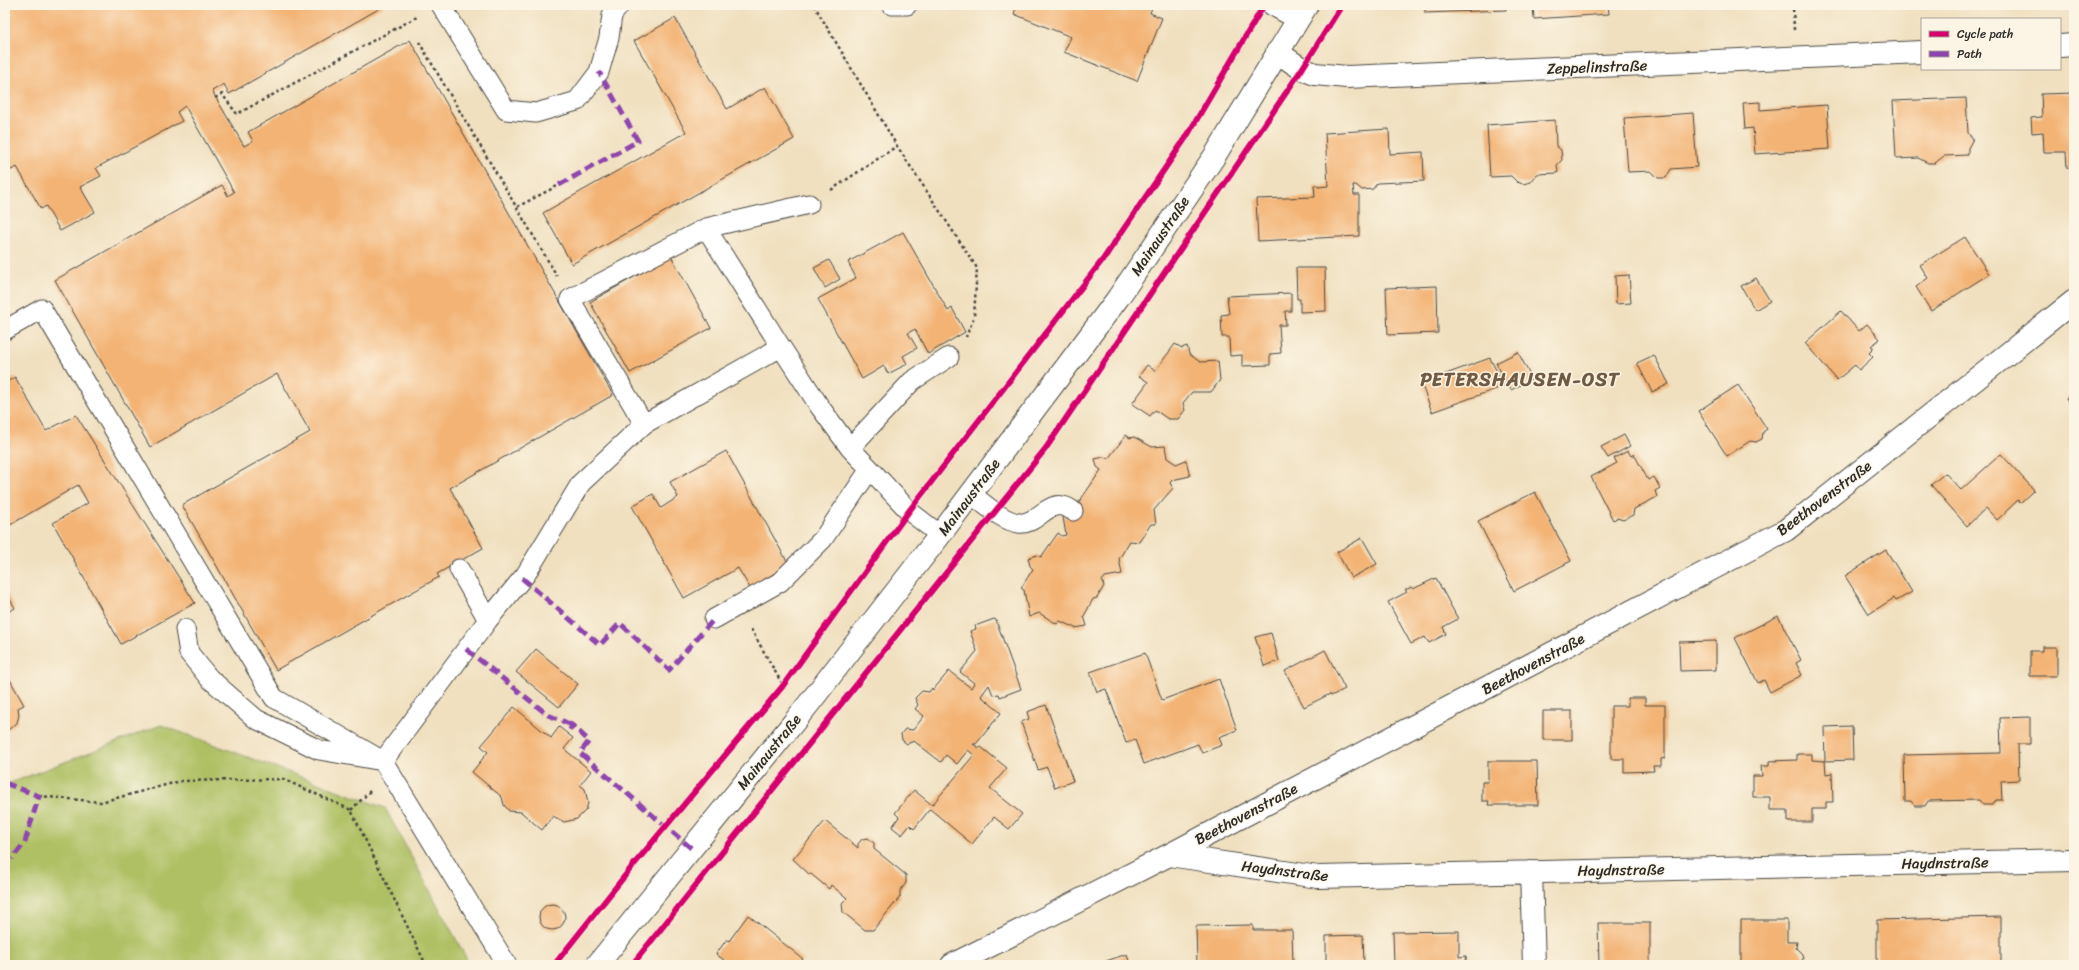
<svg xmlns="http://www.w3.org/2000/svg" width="2079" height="970" font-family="Sriracha,sans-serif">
<rect width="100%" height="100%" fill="#fcf5e5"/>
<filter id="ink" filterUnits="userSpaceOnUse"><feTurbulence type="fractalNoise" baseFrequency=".025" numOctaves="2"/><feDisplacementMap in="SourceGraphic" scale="8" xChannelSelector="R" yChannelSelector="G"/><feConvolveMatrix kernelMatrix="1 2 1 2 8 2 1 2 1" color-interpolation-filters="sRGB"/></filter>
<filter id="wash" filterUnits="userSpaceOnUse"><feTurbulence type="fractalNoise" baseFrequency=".012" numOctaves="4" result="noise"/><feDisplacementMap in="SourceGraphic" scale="16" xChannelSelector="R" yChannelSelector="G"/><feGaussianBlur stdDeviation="0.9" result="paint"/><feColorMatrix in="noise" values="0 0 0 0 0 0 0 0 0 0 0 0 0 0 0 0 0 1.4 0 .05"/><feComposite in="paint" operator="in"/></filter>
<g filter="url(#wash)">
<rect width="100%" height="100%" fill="#f0e0c0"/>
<path fill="#aec064" stroke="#6c7648" d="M161,725L385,808L470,965H5V785Z"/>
<g id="blocks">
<path fill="#f3b374" d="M5,5H383L384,6L229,94L224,84L212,91L244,146L253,141L248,132L410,40L613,395L450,488L483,548L437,574L439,577L276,670L182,505L310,432L277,374L150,447L55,280L222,185L228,196L234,192L185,106L177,112L182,121L96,168L101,176L80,187L95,212L60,231L46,206L41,209L17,167L9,171L5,164Z
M1017,5H1153L1150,13L1162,18L1137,81L1064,52L1071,37L1014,14Z
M1425,5H1506V10L1425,13Z
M1533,5H1608L1609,14L1534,19Z
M675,18L727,109L765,87L794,139L572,264L543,213L686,132L634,41Z
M2074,93V168H2067L2066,152H2044L2043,132L2032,133L2031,118L2042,117L2041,94Z
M1966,98L1968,133L1973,139L1968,148V155L1944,156L1935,163H1928L1918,158L1896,159L1893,101Z
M1760,102V110L1827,105L1830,149L1755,154L1753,128L1745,129L1743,103Z
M1693,113L1697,167L1671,169L1666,178H1658L1651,171L1628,172L1624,118Z
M1555,120L1556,146L1561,150L1562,160L1557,165L1558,173L1537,174L1531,182L1523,184L1517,182L1511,176L1490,177L1487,125Z
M1389,129L1390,154L1423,152L1424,181L1377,183L1373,189L1362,190L1356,185H1353L1354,195H1359V236L1258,241L1256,199L1315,197L1314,185H1318V187L1328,186L1325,133Z
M903,232L948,311L952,308L965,332L928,354L915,329L908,333L917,348L903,356L907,364L888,374L884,366L862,379L818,299L856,278L848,262Z
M1965,237L1989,274L1931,311L1916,287L1928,278L1920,265Z
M671,256L711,328L630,373L590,302Z
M829,260L840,279L825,288L814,268Z
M1296,268H1325L1326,311L1300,312V299H1297Z
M1629,275L1631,303L1616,304L1615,276Z
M1756,278L1770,301L1755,310L1741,286Z
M1437,286L1438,333L1388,335L1386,288Z
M1291,293V311H1285L1286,325H1279L1281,353L1270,354V365L1242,366V355L1230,356L1229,337H1222L1221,315L1229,314L1227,296Z
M1841,311L1859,331L1867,324L1880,339L1871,346L1874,348L1869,353L1873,357L1859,370L1855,365L1837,380L1805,343Z
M1175,344L1182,348L1187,346L1189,354L1200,362L1218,361L1220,380L1211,392H1192L1183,403L1185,410L1178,419H1168L1155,410L1150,416L1132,404L1148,382L1139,376L1147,365L1155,371Z
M1518,352L1532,379L1511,390L1496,363Z
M1654,355L1669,384L1652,392L1637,363Z
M1490,358L1504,386L1432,412L1421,383Z
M15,377L46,431L76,415L195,603L121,644L53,523L88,503L78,485L10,525L7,520L5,521V383Z
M1738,385L1767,429L1763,432L1762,439L1756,442L1750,441L1727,456L1698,411Z
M2074,392V409L2066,398Z
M1126,435L1130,438L1134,437L1152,447L1165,446L1167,458L1176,464L1186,460L1190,476L1172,480L1170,483L1173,488L1154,510L1156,524H1151L1139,542L1130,541L1119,559L1122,574L1105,577L1102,581L1104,586L1097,598L1093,599L1084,616L1087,626L1075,628L1060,621L1057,624L1039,613L1029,617L1024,590L1021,588L1033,569L1030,566L1028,558L1037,555L1041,557L1058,533L1062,536L1066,535L1063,517L1083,513L1082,509L1077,505L1101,470L1097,467L1095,459L1104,457L1108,459Z
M1624,435L1630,446L1608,458L1601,447Z
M726,451L789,565L750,588L738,568L684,598L632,506L653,494L661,508L678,497L670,482Z
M1628,451L1631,456L1634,454L1648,480L1654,477L1660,488L1655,491L1657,497L1634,509L1633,515L1623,520L1617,518L1613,520L1591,477L1617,463L1614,458Z
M2001,454L2034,490L2020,503L2018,500L1997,520L1986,508L1967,526L1931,485L1945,473L1961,490Z
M1535,492L1571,561L1514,591L1478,521Z
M1362,538L1377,564L1351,578L1337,552Z
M1886,550L1912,592L1896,601L1894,598L1869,614L1845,576Z
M1436,578L1458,619L1443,627L1446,634L1429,643L1425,637L1411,644L1388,602L1407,592L1405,590L1412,587L1413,589Z
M5,590L15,608L5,614Z
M1778,616L1801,660L1796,663L1802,675L1770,692L1764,680L1758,683L1735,638Z
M994,619L996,620L1021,689L1000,697L999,694L993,695L989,685L981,696L1001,713L976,744H973L979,748L981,747L1007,768L990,788L1022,814L1009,829L994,817L972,844L930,809L914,829L910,825L902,835L892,827L899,817L895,813L914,790L932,805L974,755L968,750L957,764L946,755L941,762L914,741L907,744L902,740L901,734L905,729L913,730L924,716L915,709L918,705L915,698L922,691L929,692L932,688L933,690L949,671L971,688L974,683L960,672L977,651L970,631L976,629L975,626Z
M1271,633L1279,661L1264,666L1255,637Z
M1716,641V670L1680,671L1679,642Z
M2042,647H2057V676H2030V651H2042Z
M536,649L578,684L559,707L516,672Z
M1325,650L1345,689L1331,696L1330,694L1304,707L1285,671Z
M1145,653L1162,700L1219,679L1237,730L1219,737L1222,745L1202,753L1198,744L1144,764L1135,740L1126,743L1106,689L1097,692L1090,672Z
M5,671L24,705L18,708L19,715L17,723L5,732Z
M1628,698H1645V705H1665V758L1661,759V766H1653L1654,771L1624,772V759H1611V706H1628Z
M1046,705L1073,781L1055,788L1047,767L1038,770L1021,722L1029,719L1027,712Z
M514,707L551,738L559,727L573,738L564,749L591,771L580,785L585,789L588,803L586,810L577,819L564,822L553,816L542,830L521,812L509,811L504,805L502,797L472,772L488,752L481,746Z
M1543,711H1572V740H1543Z
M2030,717V744H2018L2019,780L2001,781L2002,800H1996L1993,805H1983L1979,800L1928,801L1925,806H1915L1911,801H1905L1904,755L2001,753L2000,718Z
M1852,726L1853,760L1825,761L1824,727Z
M1797,754H1812V760L1825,761L1826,774L1832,773L1833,802H1826V809H1812V822H1788V810H1770V797H1753V776H1762L1761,766H1769V761L1797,760Z
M1488,761H1537L1538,805H1488L1489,801H1482V782H1488Z
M825,821L858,848V844L862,839L868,838L874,843V849L906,875V883L900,891V897L873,930H865L843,912L842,903L847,898L831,885L829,889L811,874H809L793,859Z
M539 917a13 13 0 1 1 26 0a13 13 0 1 1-26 0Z
M748,915L803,959L798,965H727L723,962L725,961L716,954L727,939L729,941Z
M2001,917V965H1877V920Z
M1741,920H1787V942H1797L1796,948L1802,954L1803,959L1800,963L1797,965H1741Z
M1598,923H1650V965H1599Z
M1253,925V930H1292L1293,964L1197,965L1196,926Z
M1459,931V957L1466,956L1467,965H1394L1393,932Z
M1363,935L1364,965H1326V936Z
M1127,954L1130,965H1094Z"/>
</g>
</g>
<g filter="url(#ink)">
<use href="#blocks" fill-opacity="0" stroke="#494641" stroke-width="1"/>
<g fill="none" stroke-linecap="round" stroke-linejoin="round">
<g stroke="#494641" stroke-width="21">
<path id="lane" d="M441,5L506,110L536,113L577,101L599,72L609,38L612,15L620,5
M892,5H907
M1271,5L1298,20
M706,228L781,347
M5,330L42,309L274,698L383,761L488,620L526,574L581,483L644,424L781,347L820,407L850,448
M644,424L570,299L706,228L809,204
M870,469L909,511L940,535
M971,494C985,504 1002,521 1019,523C1039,526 1049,493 1073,511
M459,569L488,620
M714,619L780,582L823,539L870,469L850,448L912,381L949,357
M185,629L189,653L209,678L256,719L319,750L383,761L507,965"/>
</g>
<g stroke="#494641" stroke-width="24">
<path id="street" d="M2060,46L2074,45
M1277,52L1302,69L1315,74L1347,77L1922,52
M1169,855L1318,877L2074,860
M1531,872L1534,965
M952,965L1169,855L1786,530L2074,301"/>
</g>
<g stroke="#494641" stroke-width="24">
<path id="primary" d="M597,965L807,706L940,535L1118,298L1214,157L1307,5"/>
</g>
<path stroke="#494641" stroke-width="2.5" stroke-dasharray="3 3" stroke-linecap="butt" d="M814,5L897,146L977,268L974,317L966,337
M1766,5V6L1793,7L1794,30
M419,42L557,276
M215,98L222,94L237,114L417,17
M831,190L897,146
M517,207L559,185
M751,629L785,689
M39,796L101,802L181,781L283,779L351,810L426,965
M351,810L370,791"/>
<use href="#lane" stroke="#fff" stroke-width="19"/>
<use href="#street" stroke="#fff" stroke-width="22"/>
<use href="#primary" stroke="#fff" stroke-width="22"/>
<path stroke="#8e44ad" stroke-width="5" stroke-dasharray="10 5" stroke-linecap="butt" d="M559,185L638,141L599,72
M522,578L600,645L620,623L669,670L714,619
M466,649L548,715L572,725
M570,730L572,725L589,741L580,753L691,848
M5,783L39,796L25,842L12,859"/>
<g stroke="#fcf5e5" stroke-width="8">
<path id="cycleway" d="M554,965L631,868L782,687L909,511L1104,258L1187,136L1264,5
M632,965L1046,448L1302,69L1342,5"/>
</g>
<use href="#cycleway" stroke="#d6006c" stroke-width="6"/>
</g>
</g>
<g text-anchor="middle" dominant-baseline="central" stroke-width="3" stroke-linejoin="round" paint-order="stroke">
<g font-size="15" fill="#2b2b2b" stroke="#fcf5e5">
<text transform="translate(1597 67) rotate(-2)">Zeppelinstraße</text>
<text transform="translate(1160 236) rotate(-56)">Mainaustraße</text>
<text transform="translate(969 497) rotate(-53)">Mainaustraße</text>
<text transform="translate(1824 498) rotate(-37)">Beethovenstraße</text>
<text transform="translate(1533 664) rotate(-28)">Beethovenstraße</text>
<text transform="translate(769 752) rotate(-51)">Mainaustraße</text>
<text transform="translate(1246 814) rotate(-28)">Beethovenstraße</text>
<text transform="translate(1945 863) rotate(-1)">Haydnstraße</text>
<text transform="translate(1621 870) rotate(-1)">Haydnstraße</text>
<text transform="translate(1285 871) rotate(7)">Haydnstraße</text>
</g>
<g font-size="19" font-weight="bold" letter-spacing="1" fill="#715b45" stroke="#fcf5e5">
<text x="1520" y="379">PETERSHAUSEN-OST</text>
</g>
</g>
<rect width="2079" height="970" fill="none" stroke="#fcf5e5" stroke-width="20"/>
<rect x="1921" y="18" width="140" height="52" fill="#fcf5e5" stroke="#a8a49b"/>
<rect x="1929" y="31" width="20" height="6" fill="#d6006c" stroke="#a8a49b"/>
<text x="1957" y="38" font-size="12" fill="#2b2b2b">Cycle path</text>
<rect x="1929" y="51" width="20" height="6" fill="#8e44ad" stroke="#a8a49b"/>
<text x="1957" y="58" font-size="12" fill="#2b2b2b">Path</text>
</svg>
